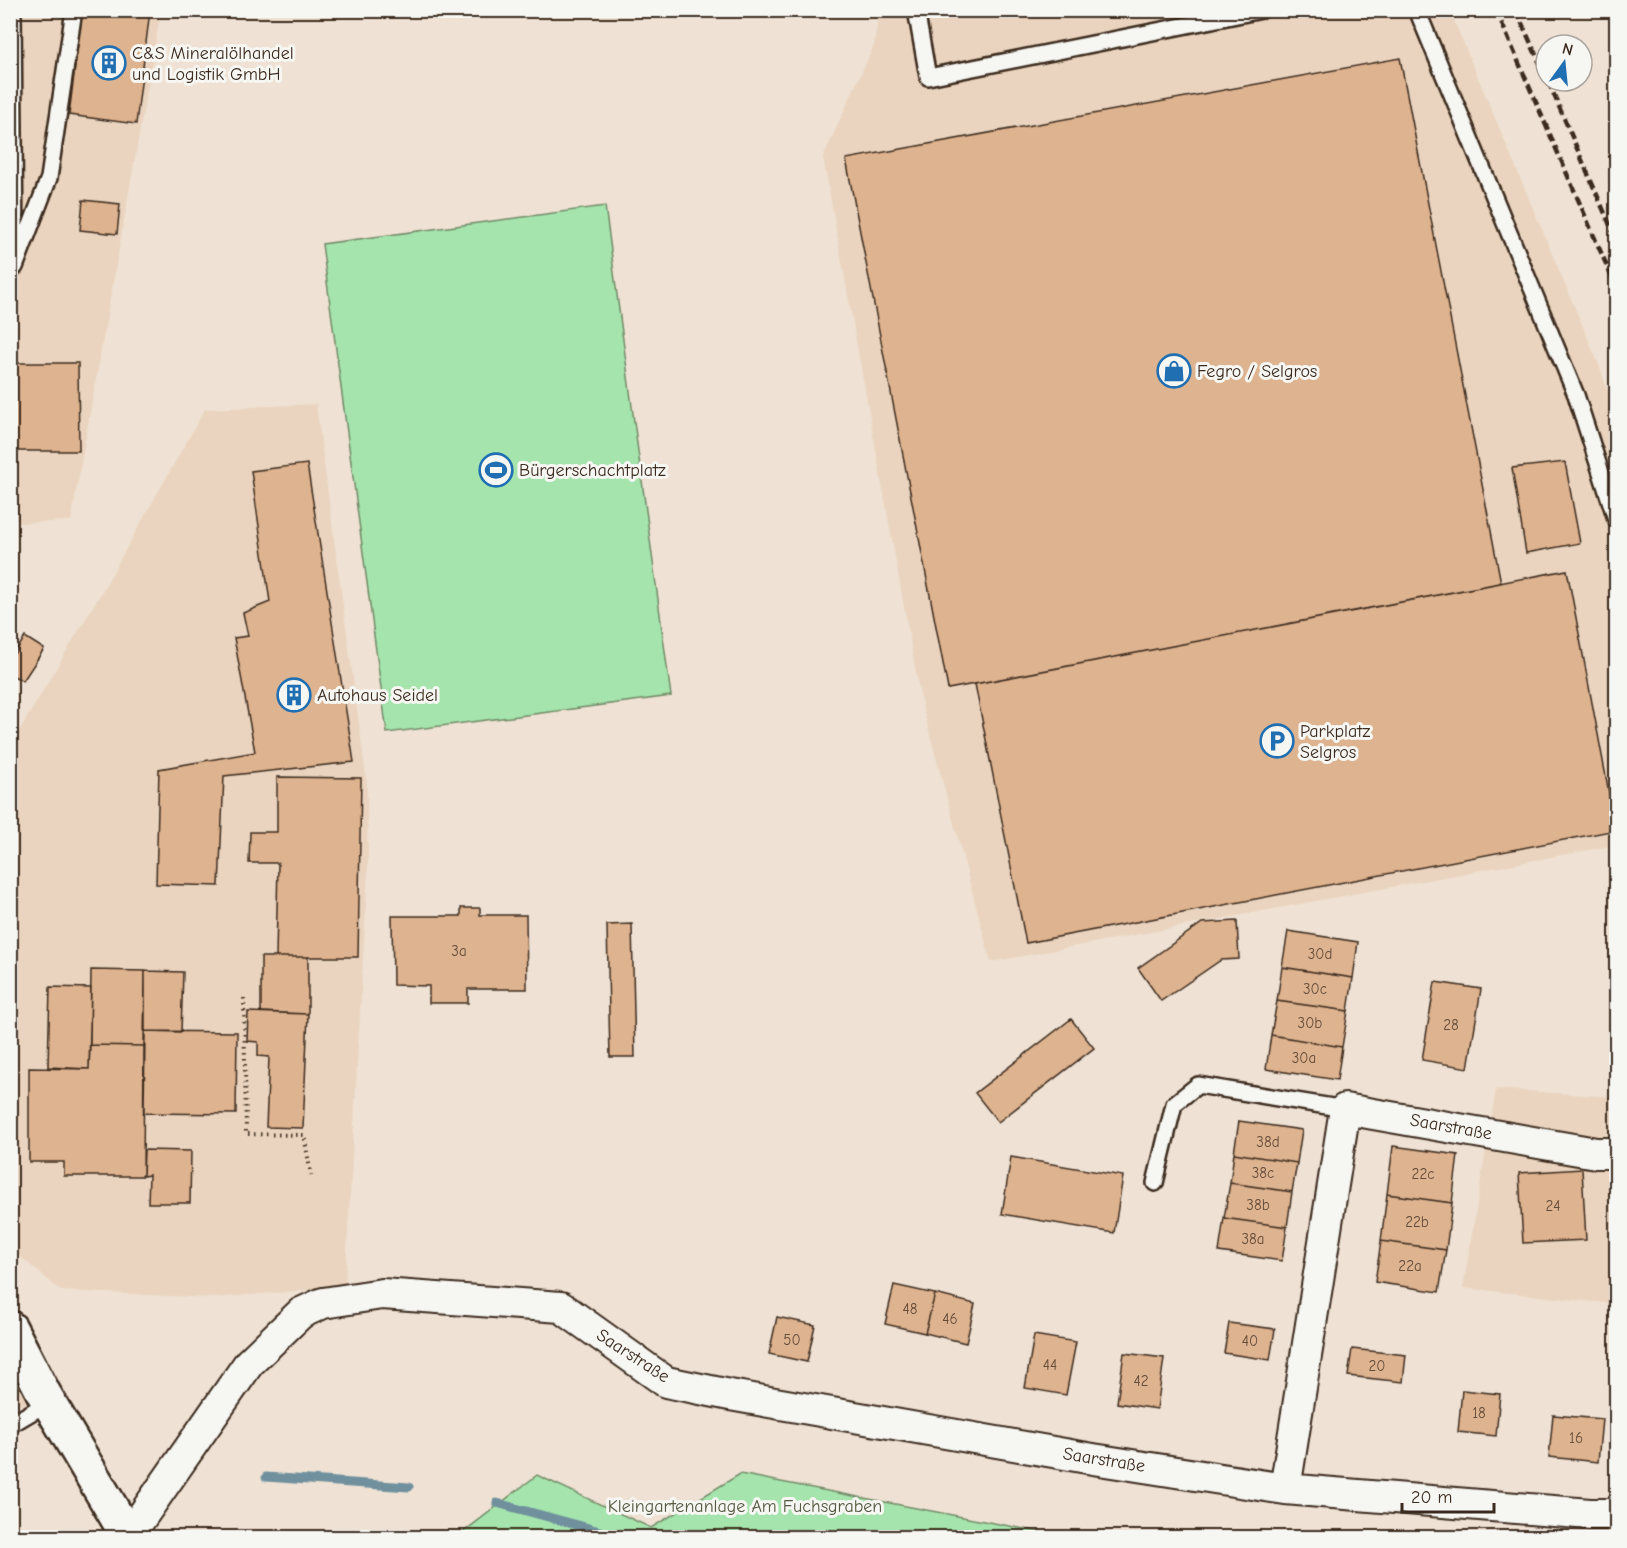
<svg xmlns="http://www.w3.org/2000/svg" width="1627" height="1548" font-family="'Comic Neue',sans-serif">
<rect width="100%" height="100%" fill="#efe2d4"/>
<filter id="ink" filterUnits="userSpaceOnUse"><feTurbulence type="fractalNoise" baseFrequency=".0167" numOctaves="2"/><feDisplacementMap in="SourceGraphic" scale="12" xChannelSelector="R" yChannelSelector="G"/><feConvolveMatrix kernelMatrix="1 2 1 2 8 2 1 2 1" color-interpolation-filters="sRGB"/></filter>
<g filter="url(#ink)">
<path fill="#ead4bf" d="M11,11H161L71,521L19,523L11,509Z
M879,11H1450L1599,365L1616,414V845L991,962L921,701L823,157L874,45Z
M316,404L367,783L368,869L345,1287L214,1298L61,1291L15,1252L10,1233V746L104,588L205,409Z
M1496,1089L1616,1097V1485L1614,1304L1463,1288Z
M11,1349L41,1400L11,1407Z"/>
<path fill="#a5e5ad" stroke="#708866" stroke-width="1.5" d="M605,206L671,696L387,733L322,244Z
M740,1474L1066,1537H457L537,1475L651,1528Z"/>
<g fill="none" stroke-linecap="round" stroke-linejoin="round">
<path stroke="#70909e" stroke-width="9" d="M266,1477L409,1487
M497,1503L625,1538"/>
</g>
<path fill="#deb38f" stroke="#3b2a1e" stroke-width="1.5" d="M82,10H150L136,124L69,115Z
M948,10H984L949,16Z
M1400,58L1501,583L948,689L846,159Z
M83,200L120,204L117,234L80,230Z
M10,363H78L79,451H10Z
M1565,462L1580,543L1526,553L1512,468Z
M307,464L354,762L224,776L219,886L156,884L159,769L255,752L234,638L248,636L243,613L270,602L251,471Z
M1567,570L1616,830L1026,943L975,684Z
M25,637L44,649L23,681L10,674V660Z
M277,777L361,778L358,957H276L278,863H249L250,832H277Z
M461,908H480V915H526L527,989H468V1003H429V986L393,985L392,916H461Z
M1237,921L1239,959L1221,960L1161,1001L1138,968L1202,923Z
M632,924L635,1057H610L607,925Z
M1288,931L1358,942L1353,978L1282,967Z
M261,957H308V1014L261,1012Z
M1282,967L1353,978L1348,1011L1277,1001Z
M91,970L145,971L144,1046L90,1045Z
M145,971L183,972L181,1032L145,1031Z
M1435,982L1481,989L1468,1068L1422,1060Z
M50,987L91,988L89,1069L48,1067Z
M1277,1001L1348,1011L1342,1047L1271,1035Z
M248,1012L308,1014L303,1128L266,1127L269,1057L258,1056V1042L247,1041Z
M1071,1019L1094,1048L998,1122L975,1093Z
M145,1031L237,1032L236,1114L144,1113Z
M1271,1035L1342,1047L1337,1080L1266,1069Z
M90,1045L144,1046L143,1176H64V1162H29V1068L89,1069Z
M1239,1121L1302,1130L1297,1163L1234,1153Z
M1393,1146L1458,1155L1452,1203L1387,1194Z
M144,1150L191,1151L190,1203H148L149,1175L143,1176Z
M1234,1153L1297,1163L1292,1192L1230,1183Z
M1011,1157L1123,1176L1114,1233L1002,1214Z
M1582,1169L1586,1240L1523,1243L1519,1173Z
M1230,1183L1292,1192L1287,1227L1224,1218Z
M1387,1194L1452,1203L1446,1250L1381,1241Z
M1224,1218L1287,1227L1282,1261L1219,1252Z
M1381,1241L1446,1250L1439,1292L1375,1282Z
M894,1285L935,1294L925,1333L885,1324Z
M935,1294L975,1304L966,1343L925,1333Z
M777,1317L815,1325L807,1362L769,1354Z
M1229,1323L1275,1329L1270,1360L1224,1353Z
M1034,1335L1076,1342L1066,1395L1025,1388Z
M1352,1349L1406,1355L1403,1382L1348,1376Z
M1124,1353L1164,1358L1157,1409L1117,1403Z
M1462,1390L1500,1394L1496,1436L1458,1432Z
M1553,1415L1602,1419L1598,1462L1549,1457Z"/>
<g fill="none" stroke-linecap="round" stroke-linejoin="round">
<g stroke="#3b2a1e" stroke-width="20">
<path id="service" d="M13,10L15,256
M916,10L928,77L1262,10
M1417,10L1576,395L1616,519
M15,267L49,178L74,10
M1155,1183L1174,1104L1198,1085L1345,1109
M10,1425L49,1402"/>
</g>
<g stroke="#3b2a1e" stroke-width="34">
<path id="minor" d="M1285,1489L1345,1109L1596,1153H1616
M127,1538L249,1363L301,1313L323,1303L382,1294L561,1307L666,1382L730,1395L1093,1459L1285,1489L1590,1514H1616"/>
</g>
<g stroke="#3b2a1e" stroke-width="38">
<path id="secondary" d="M10,1328L44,1394L129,1538"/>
</g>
<path stroke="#3b2a1e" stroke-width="4" stroke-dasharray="1.5 4.5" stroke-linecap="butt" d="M244,998L246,1134L304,1135L311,1175"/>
<use href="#service" stroke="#f6f6f2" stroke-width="15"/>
<use href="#minor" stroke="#f6f6f2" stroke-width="30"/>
<use href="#secondary" stroke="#f6f6f2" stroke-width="33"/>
<path stroke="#3b2a1e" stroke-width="4.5" stroke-dasharray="9 4.5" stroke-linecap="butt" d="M1496,10L1616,287
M1516,10L1546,77
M1548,81L1616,239"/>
</g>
</g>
<defs>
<g id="building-ring" transform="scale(1.725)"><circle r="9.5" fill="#f6f6f2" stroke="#1f6fb2" stroke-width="1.5"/><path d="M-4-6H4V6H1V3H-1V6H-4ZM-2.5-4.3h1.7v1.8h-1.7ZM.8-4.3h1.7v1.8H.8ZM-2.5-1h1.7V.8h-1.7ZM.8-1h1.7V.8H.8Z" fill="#1f6fb2"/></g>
<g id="shop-ring" transform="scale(1.725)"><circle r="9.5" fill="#f6f6f2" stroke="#1f6fb2" stroke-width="1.5"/><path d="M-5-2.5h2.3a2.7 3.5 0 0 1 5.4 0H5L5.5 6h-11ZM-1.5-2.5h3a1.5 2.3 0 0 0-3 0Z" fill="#1f6fb2"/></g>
<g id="stadium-ring" transform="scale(1.725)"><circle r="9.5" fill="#f6f6f2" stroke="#1f6fb2" stroke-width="1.5"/><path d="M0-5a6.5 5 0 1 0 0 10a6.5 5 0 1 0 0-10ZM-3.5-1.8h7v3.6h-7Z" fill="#1f6fb2"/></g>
<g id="parking-ring" transform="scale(1.725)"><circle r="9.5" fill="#f6f6f2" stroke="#1f6fb2" stroke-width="1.5"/><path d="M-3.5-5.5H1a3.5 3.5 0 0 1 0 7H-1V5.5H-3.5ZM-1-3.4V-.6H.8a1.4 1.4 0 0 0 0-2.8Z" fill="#1f6fb2"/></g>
</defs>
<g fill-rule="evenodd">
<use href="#building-ring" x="109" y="63"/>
<use href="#shop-ring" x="1174" y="371"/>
<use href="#stadium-ring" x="496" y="470"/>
<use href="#building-ring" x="294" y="695"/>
<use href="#parking-ring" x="1277" y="741"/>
</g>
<g text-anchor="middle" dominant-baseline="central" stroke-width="6" stroke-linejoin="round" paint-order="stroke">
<g font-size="15" fill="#644c3a">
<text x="459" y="951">3a</text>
<text x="1320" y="954">30d</text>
<text x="1315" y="989">30c</text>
<text x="1310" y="1023">30b</text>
<text x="1451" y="1025">28</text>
<text x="1304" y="1058">30a</text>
<text x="1268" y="1142">38d</text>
<text x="1263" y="1173">38c</text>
<text x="1423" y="1174">22c</text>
<text x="1258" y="1205">38b</text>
<text x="1553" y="1206">24</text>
<text x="1417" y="1222">22b</text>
<text x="1253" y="1239">38a</text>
<text x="1410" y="1266">22a</text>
<text x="910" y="1309">48</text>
<text x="950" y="1319">46</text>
<text x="792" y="1340">50</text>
<text x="1250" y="1341">40</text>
<text x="1050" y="1365">44</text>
<text x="1377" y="1366">20</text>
<text x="1141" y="1381">42</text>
<text x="1479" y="1413">18</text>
<text x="1576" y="1438">16</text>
</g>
<g font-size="18" fill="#3b2a1e" stroke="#f6f6f2" text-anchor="start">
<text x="132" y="53">C&amp;S Mineralölhandel<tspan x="132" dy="21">und Logistik GmbH</tspan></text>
<text x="1197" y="371">Fegro / Selgros</text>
<text x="519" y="470">Bürgerschachtplatz</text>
<text x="317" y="695">Autohaus Seidel</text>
<text x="1300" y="731">Parkplatz<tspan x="1300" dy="21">Selgros</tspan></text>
</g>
<g font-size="18" fill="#3b2a1e" stroke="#f6f6f2">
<text transform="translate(1451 1127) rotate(10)">Saarstraße</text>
<text transform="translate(633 1356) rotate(33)">Saarstraße</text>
<text transform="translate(1104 1460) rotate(9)">Saarstraße</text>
</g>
<g font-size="18" fill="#565942" stroke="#f6f6f2">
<text x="745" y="1506">Kleingartenanlage Am Fuchsgraben</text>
</g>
</g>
<rect width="1627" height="1548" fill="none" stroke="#f6f6f2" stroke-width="36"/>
<rect x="18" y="18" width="1591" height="1512" fill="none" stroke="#3b2a1e" stroke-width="2" filter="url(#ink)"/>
<g transform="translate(1564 63) rotate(15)"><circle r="28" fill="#f6f6f2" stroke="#aba49d" stroke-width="1.5"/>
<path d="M0-4.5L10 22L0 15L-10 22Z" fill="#1f6fb2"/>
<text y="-9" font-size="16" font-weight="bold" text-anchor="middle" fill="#3b2a1e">N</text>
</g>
<path d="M1402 1503v9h92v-9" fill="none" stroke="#3b2a1e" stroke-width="3"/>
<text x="1411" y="1503" font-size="18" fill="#3b2a1e" stroke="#f6f6f2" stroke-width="4.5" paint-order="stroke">20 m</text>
</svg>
